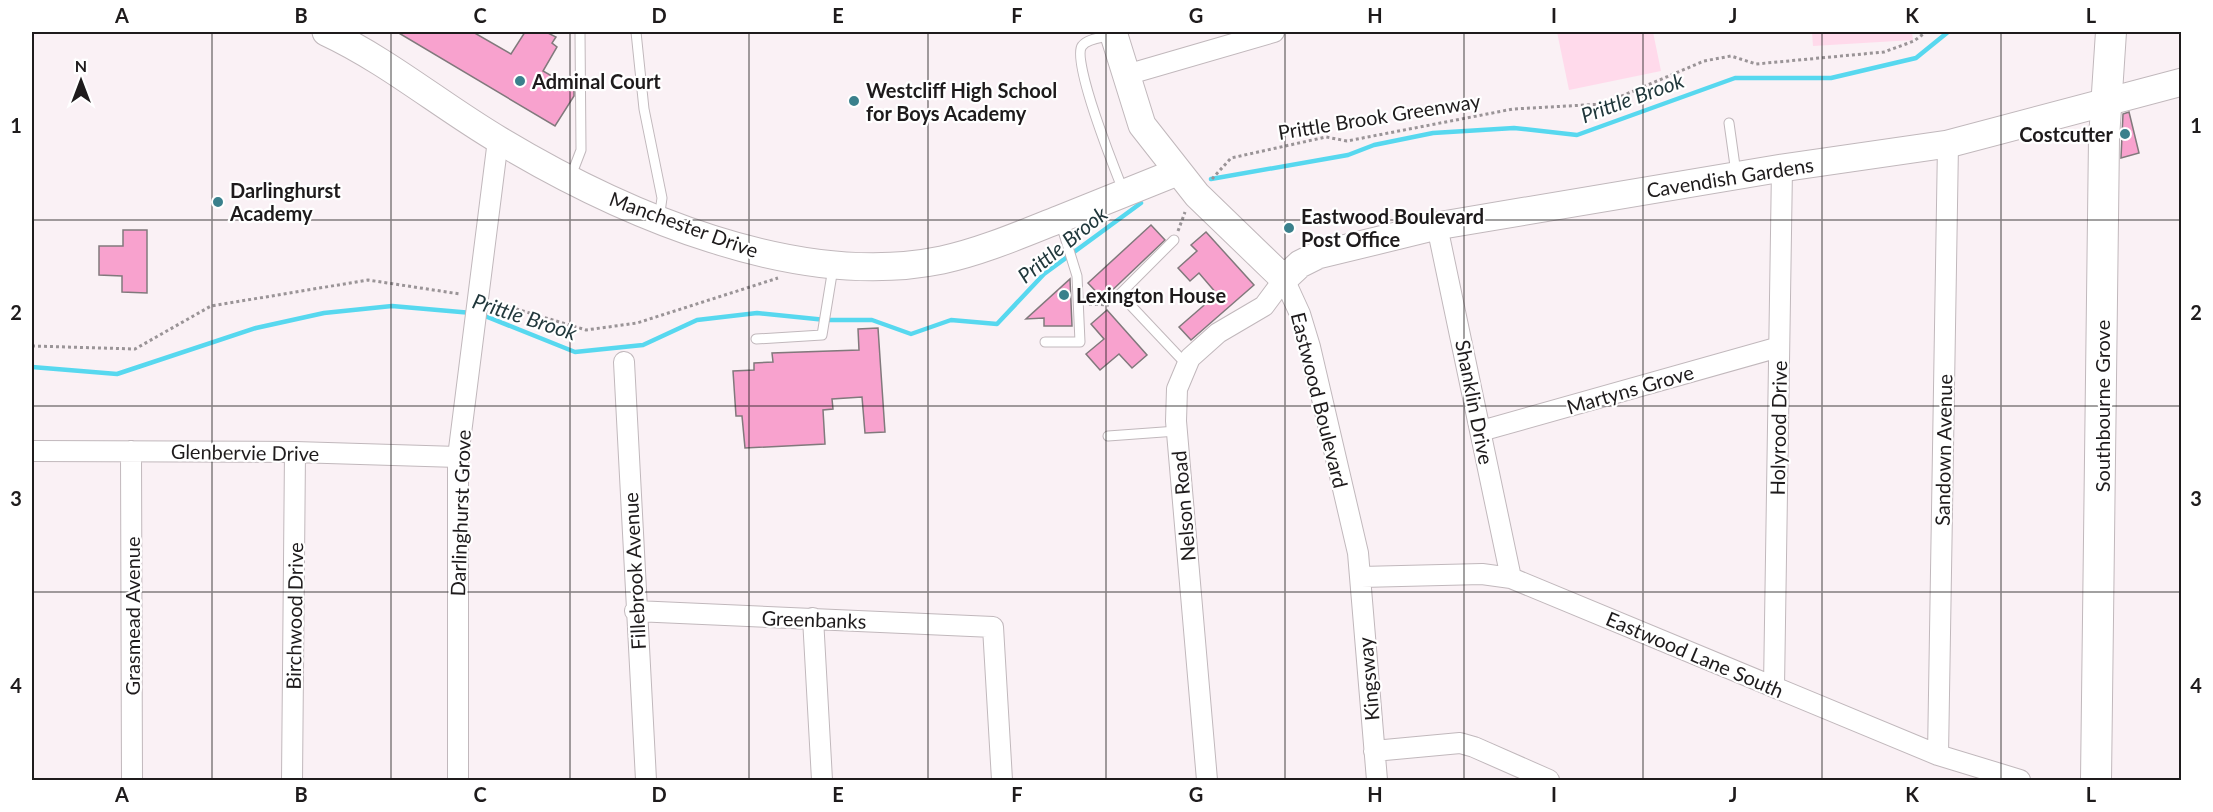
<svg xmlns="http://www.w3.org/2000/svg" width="2213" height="812" font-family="Lato,sans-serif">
<rect width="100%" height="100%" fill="#faf1f5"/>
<path fill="#ffdaeb" d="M1557,32H1653L1661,71L1569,90Z
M1812,32H1912L1913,40L1813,46Z"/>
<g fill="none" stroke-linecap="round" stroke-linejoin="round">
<path stroke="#57d8ef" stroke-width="4.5" d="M1211,179L1348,155L1374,145L1433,133L1514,128L1577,135L1735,78H1831L1916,58L1948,32
M480,314L575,352L643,345L697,320L757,313L826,320H872L911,334L951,320L997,324L1044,274L1141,203
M32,367L117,374L256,328L324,313L392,306L472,313"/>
</g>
<path fill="#f8a2ce" stroke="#81797c" stroke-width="1.5" d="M397,32H473L511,54L525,32H546L556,37L552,43L557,47L543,71L574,89V96L555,126Z
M2129,112L2139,153L2121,158L2123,114Z
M1151,225L1165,240L1103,299L1088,283Z
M123,230H147V293L122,292V276L99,275V246H123Z
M1206,232L1254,285L1191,340L1179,327L1217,294L1199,273L1190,281L1178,268L1197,251L1191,245Z
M1070,279L1072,326H1044V318L1026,319Z
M1107,310L1147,355L1132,368L1119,354L1100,370L1086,354L1104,339L1091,324Z
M878,328L885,432L865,433L862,397L832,399L833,409L823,410L825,444L745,448L742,416H736L733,371L754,370V363L773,362L772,353L859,350L858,329Z"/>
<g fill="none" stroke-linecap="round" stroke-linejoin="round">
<g stroke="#c1b8bc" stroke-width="11">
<path id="lane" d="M636,32L644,109L662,198L659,219
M1112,35C1103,38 1088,38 1082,46C1071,60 1115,170 1123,190
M1729,123L1736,173
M571,176L581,150L580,32
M1174,240L1120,294L1186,364
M756,339L822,335L833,268
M1045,342H1080L1077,276L1060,221
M1108,436L1177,431"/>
</g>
<g stroke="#c1b8bc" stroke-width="22">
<path id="street" d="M1126,75L1274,32
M1437,226L1511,578
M624,362L646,780
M1481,431L1779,347
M32,451L295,452L458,457
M131,451L132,780
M1361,577L1482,574L1511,578L1938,755L2020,780
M635,611L993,627L1002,780
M813,618L822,780
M1774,687L1782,168
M1374,751L1460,743L1474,747L1549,780
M1938,755L1948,144
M292,780L295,452
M458,780V457L498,140
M1207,780L1176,421L1177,389L1190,358L1218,333L1264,306L1284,279L1300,314L1310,347L1358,553L1377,780"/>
</g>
<g stroke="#c1b8bc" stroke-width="29">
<path id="secondary" d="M326,32C388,61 440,105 499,140C622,214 797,290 942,260C983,251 1022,234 1060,219C1099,203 1138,188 1177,172
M1113,32L1142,125L1197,195L1284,279L1300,264L1318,255L1437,226L1782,168L1948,144L2182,82"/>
</g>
<g stroke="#c1b8bc" stroke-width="32">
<path id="primary" d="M2096,780L2104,138L2111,32"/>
</g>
<path stroke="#9a9497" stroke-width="3" stroke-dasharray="3 3" stroke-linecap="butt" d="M1212,179L1231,158L1326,137L1347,141L1513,109L1603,104L1704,61L1731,56L1756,64L1884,52L1914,41L1926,32
M1178,231L1185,212
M493,302L586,330L637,323L778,278
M1089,304L1109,305
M32,346L135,349L211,306L368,280L460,294"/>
<use href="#lane" stroke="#fff" stroke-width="9"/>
<use href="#street" stroke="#fff" stroke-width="20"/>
<use href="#secondary" stroke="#fff" stroke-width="27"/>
<use href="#primary" stroke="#fff" stroke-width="30"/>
</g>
<path fill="none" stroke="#1e1b1c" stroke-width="1.5" stroke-opacity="0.55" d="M212,32V780M391,32V780M570,32V780M749,32V780M928,32V780M1106,32V780M1285,32V780M1464,32V780M1643,32V780M1822,32V780M2001,32V780M32,220H2182M32,406H2182M32,592H2182"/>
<g fill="#3a808c" stroke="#fff" stroke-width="2">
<circle cx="520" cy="81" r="6"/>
<circle cx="854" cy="101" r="6"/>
<circle cx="2125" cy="134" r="6"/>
<circle cx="218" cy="202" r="6"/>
<circle cx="1289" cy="228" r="6"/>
<circle cx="1064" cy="295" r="6"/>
</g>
<g text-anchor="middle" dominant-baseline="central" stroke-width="4.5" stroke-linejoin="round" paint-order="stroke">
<g font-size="20" font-weight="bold" fill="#1e1b1c" stroke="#fff" text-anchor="start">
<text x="532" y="81">Adminal Court</text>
<text x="866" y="90">Westcliff High School<tspan x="866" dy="23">for Boys Academy</tspan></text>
<text x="2113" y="134" text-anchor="end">Costcutter</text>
<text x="230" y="190">Darlinghurst<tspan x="230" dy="23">Academy</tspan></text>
<text x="1301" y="216">Eastwood Boulevard<tspan x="1301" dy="23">Post Office</tspan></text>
<text x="1076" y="295">Lexington House</text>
</g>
<g font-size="20" fill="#1e1b1c" stroke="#fff">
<text transform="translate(1379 116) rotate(-9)">Prittle Brook Greenway</text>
<text transform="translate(1730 177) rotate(-9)">Cavendish Gardens</text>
<text transform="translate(684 224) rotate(20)">Manchester Drive</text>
<text transform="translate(1630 389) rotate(-16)">Martyns Grove</text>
<text transform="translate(1320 400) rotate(76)">Eastwood Boulevard</text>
<text transform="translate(1475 402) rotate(79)">Shanklin Drive</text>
<text transform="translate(2102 406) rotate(-90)">Southbourne Grove</text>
<text transform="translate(1778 428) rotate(-89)">Holyrood Drive</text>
<text transform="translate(1943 450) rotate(-89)">Sandown Avenue</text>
<text transform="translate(245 452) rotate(1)">Glenbervie Drive</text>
<text transform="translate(1183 506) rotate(-95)">Nelson Road</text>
<text transform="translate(460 513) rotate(-88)">Darlinghurst Grove</text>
<text transform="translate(634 571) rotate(-93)">Fillebrook Avenue</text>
<text transform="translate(132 616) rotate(-90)">Grasmead Avenue</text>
<text transform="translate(294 616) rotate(-89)">Birchwood Drive</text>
<text transform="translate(814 619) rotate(2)">Greenbanks</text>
<text transform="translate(1695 654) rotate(23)">Eastwood Lane South</text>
<text transform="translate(1368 679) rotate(-95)">Kingsway</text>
</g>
<g font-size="21" font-style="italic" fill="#21383c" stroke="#fff">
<text transform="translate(1632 97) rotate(-20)">Prittle Brook</text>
<text transform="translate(1062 244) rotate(-39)">Prittle Brook</text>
<text transform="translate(525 316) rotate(18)">Prittle Brook</text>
</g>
</g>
<rect width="2213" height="812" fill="none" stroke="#ffffff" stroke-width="66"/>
<g transform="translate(81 81)" stroke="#ffffff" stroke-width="4.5" paint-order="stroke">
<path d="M0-4.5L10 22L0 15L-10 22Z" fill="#1e1b1c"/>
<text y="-9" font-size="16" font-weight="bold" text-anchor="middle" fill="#1e1b1c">N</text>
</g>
<rect x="33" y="33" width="2147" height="746" fill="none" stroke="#1e1b1c" stroke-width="2"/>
<g font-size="20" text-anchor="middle" font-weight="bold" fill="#1e1b1c">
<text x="122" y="23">A</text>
<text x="301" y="23">B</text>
<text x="480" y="23">C</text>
<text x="659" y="23">D</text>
<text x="838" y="23">E</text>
<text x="1017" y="23">F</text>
<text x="1196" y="23">G</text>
<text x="1375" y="23">H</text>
<text x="1554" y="23">I</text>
<text x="1733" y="23">J</text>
<text x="1912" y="23">K</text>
<text x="2091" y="23">L</text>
<text x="16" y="133">1</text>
<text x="2196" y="133">1</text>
<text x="16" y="320">2</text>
<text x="2196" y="320">2</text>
<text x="16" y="506">3</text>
<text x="2196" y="506">3</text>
<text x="16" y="693">4</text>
<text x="2196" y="693">4</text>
<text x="122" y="802">A</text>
<text x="301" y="802">B</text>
<text x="480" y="802">C</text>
<text x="659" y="802">D</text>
<text x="838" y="802">E</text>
<text x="1017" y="802">F</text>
<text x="1196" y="802">G</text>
<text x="1375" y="802">H</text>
<text x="1554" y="802">I</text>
<text x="1733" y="802">J</text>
<text x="1912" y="802">K</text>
<text x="2091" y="802">L</text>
</g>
</svg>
